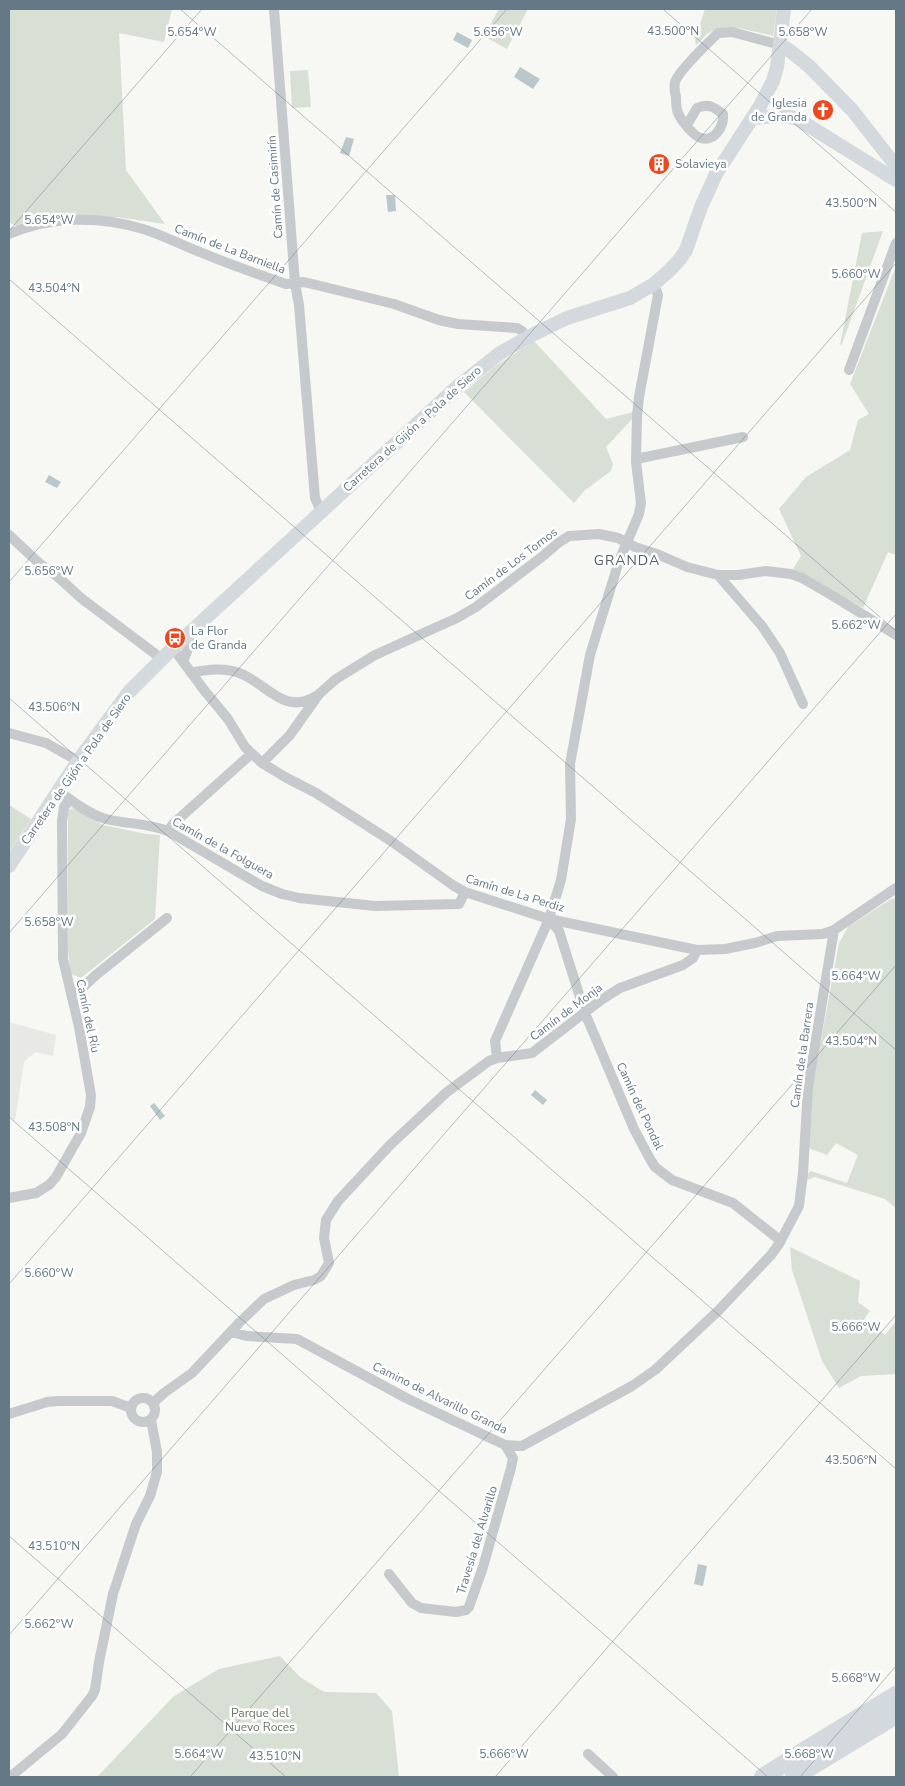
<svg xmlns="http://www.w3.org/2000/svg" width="905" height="1786" font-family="'Nunito Sans',sans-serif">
<rect width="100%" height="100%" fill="#f7f7f3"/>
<path fill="#e8e8e7" d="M9,1022L56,1035L53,1056L35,1052L24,1062L15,1121L9,1117Z"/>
<path fill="#d8dfd4" d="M9,9H172L164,42L119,33L126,170L165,224L117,217L16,226L9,222Z
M499,9H528L507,49L484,36Z
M705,9H777L773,36C754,32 724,20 707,34C703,38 700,42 696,45L695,40Z
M308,70L311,107L292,108L290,71Z
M883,231L842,344L840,345L862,233Z
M896,266V555L888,552L863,608L793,569L801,556L779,509L806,477L850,450L858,420L869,414L850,384Z
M534,341L606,419L633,412V418L606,447L613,464L611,471L585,490L574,503L464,392L494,367Z
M9,805L31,819L9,853Z
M74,808L103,825L146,834L160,835L155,919L81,978L71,974L68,950V810Z
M896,898V1208L885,1199L815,1177L807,1180L806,1175L811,1171L847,1183L858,1155L836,1143L827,1155L808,1148L811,1094L839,943L848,927L891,899Z
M790,1247L860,1281L858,1302L870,1311L864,1319L885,1335L896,1321V1374L861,1376L839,1388L822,1361L792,1270Z
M280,1656L300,1677L324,1692L376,1693L392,1711L399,1777H97L174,1696L219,1669Z"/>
<path fill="#bbc8cb" d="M457,32L472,40L468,48L453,40Z
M520,67L540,79L533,89L514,77Z
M346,137L354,139L349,156L340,153Z
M386,195H395L396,211L388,212Z
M49,475L61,482L57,488L45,482Z
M535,1090L547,1100L543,1105L531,1095Z
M154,1103L165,1116L160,1120L150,1106Z
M698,1564L707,1566L703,1586L694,1584Z"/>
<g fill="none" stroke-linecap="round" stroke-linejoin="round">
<path stroke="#c6cacd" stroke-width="10" d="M274,9L295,283L299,305L315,498L321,511
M687,125L697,108C708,103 714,107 723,114C724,126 715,142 701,138C693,136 681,120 678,113C676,108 676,102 676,97C675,93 674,87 675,82C679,70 708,43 718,33L732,32L780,45
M9,234C52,216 99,216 143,229C163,235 181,245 200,252C228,264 257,274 286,284L304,282L394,304L439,320L458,324L517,328L522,331L527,338
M849,370L896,243
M636,459L743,437
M9,535L39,563L58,577L81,598L162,659
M718,575L762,626L780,653L803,704
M173,648L204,690L228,719L245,747L262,763L285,777L316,793L391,841L454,886L465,892L549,919L697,950L725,949L755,943L777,936L823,934L834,930L896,888
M183,662L196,628
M191,673C208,669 227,667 244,675C269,687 286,715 316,696
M9,733L46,743L78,761
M262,763L290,735L319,694L336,679L375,655L457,618L476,607L543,556L558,543L569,536L599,534L618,538L635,547L657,554L687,567L718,575H738L766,571L791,574L802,578L833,596L896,635
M64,795C76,804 91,815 106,819C126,824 148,823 168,831L262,886L282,894L299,898L375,906L459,904L465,892
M168,831L173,824L251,754
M549,919L559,931L585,1013L634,1129L650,1159L655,1167L672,1180L733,1203L781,1241
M71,992L81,989L96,975L167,918
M497,1058L532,1053L601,1000L620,988L683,965L693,958L697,950
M9,1198L36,1193L49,1185L56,1177L81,1133L90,1107L91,1095L79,1027L63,959L62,821L64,807L70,799
M231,1332L247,1336L297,1339L406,1398L505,1445L522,1446L632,1386L655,1370L718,1311L771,1255L779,1244L799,1206L803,1173L808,1087L834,930
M131 1410a12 12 0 1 1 24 0a12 12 0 1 1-24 0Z
M153,1403L164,1393L192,1373L240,1322L264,1299L294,1285L314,1280L321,1276L329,1263L324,1238L326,1220L338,1201L390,1145L447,1092L489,1061L497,1058L495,1041L549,919L561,880L571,819L570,764L590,655L619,561L639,514L641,503L636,462L637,416L639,397L658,295L654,284
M9,1414L47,1402L57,1401H112L131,1408
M389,1574L412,1603L421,1608L456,1612L466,1610L469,1607L483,1567L511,1468L513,1458L505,1445
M588,1754L613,1777
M10,1777L62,1734L92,1696L95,1690L99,1662L113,1594L136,1524L150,1496L157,1472V1452L151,1420"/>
<path stroke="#d4d9dd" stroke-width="14" d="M780,45L789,50L810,67L852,110L896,166
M752,118L781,116L796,118L896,180
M9,866L78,761L129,692L173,648L457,387L500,353L534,334L567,318L630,298L654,284L670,270L680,259L686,250L701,207L716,174L760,106L773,81L777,67L784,9"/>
<path stroke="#d4d9dd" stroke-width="18" d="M763,1777L807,1749L896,1695
M794,1777L896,1715"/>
</g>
<path fill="none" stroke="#647886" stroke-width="1" stroke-opacity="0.45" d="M180,9L896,631M663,9L896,212M9,231L202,9M9,279L896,1050M9,582L507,9M9,698L896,1469M9,933L812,9M9,1117L768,1777M9,1284L896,263M9,1536L286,1777M9,1635L896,614M190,1777L896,965M495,1777L896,1315M800,1777L896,1666"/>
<defs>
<g id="church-disc" transform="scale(1.125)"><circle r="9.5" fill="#eb491f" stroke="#fff"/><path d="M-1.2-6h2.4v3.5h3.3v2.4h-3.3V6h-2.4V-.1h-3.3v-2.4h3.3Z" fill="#fff"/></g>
<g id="building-disc" transform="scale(1.125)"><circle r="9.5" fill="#eb491f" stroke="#fff"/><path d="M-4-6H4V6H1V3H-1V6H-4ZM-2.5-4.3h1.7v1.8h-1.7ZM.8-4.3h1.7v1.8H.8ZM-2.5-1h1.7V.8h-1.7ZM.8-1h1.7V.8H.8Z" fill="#fff"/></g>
<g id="bus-disc" transform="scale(1.125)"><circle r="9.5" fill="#eb491f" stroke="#fff"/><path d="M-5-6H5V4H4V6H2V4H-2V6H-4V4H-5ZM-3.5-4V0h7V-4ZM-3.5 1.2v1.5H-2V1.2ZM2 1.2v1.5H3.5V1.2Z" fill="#fff"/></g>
</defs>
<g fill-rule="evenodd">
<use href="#church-disc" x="823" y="110"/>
<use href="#building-disc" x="659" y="164"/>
<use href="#bus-disc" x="175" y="638"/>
</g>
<g text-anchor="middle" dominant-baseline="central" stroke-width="5" stroke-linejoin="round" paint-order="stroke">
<g font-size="12" fill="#647886" stroke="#fff" text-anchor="start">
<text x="807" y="103" text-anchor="end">Iglesia<tspan x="807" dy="14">de Granda</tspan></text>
<text x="675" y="164">Solavieya</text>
<text x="191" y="631">La Flor<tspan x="191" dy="14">de Granda</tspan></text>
</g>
<g font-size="12" fill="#647886" stroke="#fff">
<text transform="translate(275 187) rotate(-94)">Camín de Casimirín</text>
<text transform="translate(230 249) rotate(21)">Camín de La Barniella</text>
<text transform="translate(412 429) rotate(-42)">Carretera de Gijón a Pola de Siero</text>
<text transform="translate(511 564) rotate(-37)">Camín de Los Tornos</text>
<text transform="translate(76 769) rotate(-55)">Carretera de Gijón a Pola de Siero</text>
<text transform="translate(223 848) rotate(29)">Camín de la Folguera</text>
<text transform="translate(515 893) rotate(17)">Camín de La Perdiz</text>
<text transform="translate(566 1012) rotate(-37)">Camín de Monja</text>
<text transform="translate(88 1016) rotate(78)">Camín del Ríu</text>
<text transform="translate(802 1055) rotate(-82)">Camín de la Barrera</text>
<text transform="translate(640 1106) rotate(65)">Camín del Pondal</text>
<text transform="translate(440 1398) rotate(26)">Camino de Alvarillo Granda</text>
<text transform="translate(477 1540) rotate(-73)">Travesía del Alvarillo</text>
</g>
<g font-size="12" fill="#657860" stroke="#fff">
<text x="260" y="1713">Parque del<tspan x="260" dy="14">Nuevo Roces</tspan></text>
</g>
<g font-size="14" letter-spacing="1" fill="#53616b" stroke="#fff">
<text x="627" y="560">GRANDA</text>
</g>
</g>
<g font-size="12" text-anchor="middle" fill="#647886" stroke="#fff" stroke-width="5" stroke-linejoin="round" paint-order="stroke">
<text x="673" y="35">43.500°N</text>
<text x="192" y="36">5.654°W</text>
<text x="498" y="36">5.656°W</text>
<text x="803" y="36">5.658°W</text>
<text x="851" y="207">43.500°N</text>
<text x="49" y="224">5.654°W</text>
<text x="856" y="278">5.660°W</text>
<text x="54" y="292">43.504°N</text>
<text x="49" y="575">5.656°W</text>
<text x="856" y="629">5.662°W</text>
<text x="54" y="711">43.506°N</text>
<text x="49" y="926">5.658°W</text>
<text x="856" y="980">5.664°W</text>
<text x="851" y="1045">43.504°N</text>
<text x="54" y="1131">43.508°N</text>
<text x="49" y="1277">5.660°W</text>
<text x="856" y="1331">5.666°W</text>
<text x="851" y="1464">43.506°N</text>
<text x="54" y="1550">43.510°N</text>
<text x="49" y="1628">5.662°W</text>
<text x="856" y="1682">5.668°W</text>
<text x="199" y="1758">5.664°W</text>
<text x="504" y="1758">5.666°W</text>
<text x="809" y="1758">5.668°W</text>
<text x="275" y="1760">43.510°N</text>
</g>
<rect width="905" height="1786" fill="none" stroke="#647886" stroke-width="20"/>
</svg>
